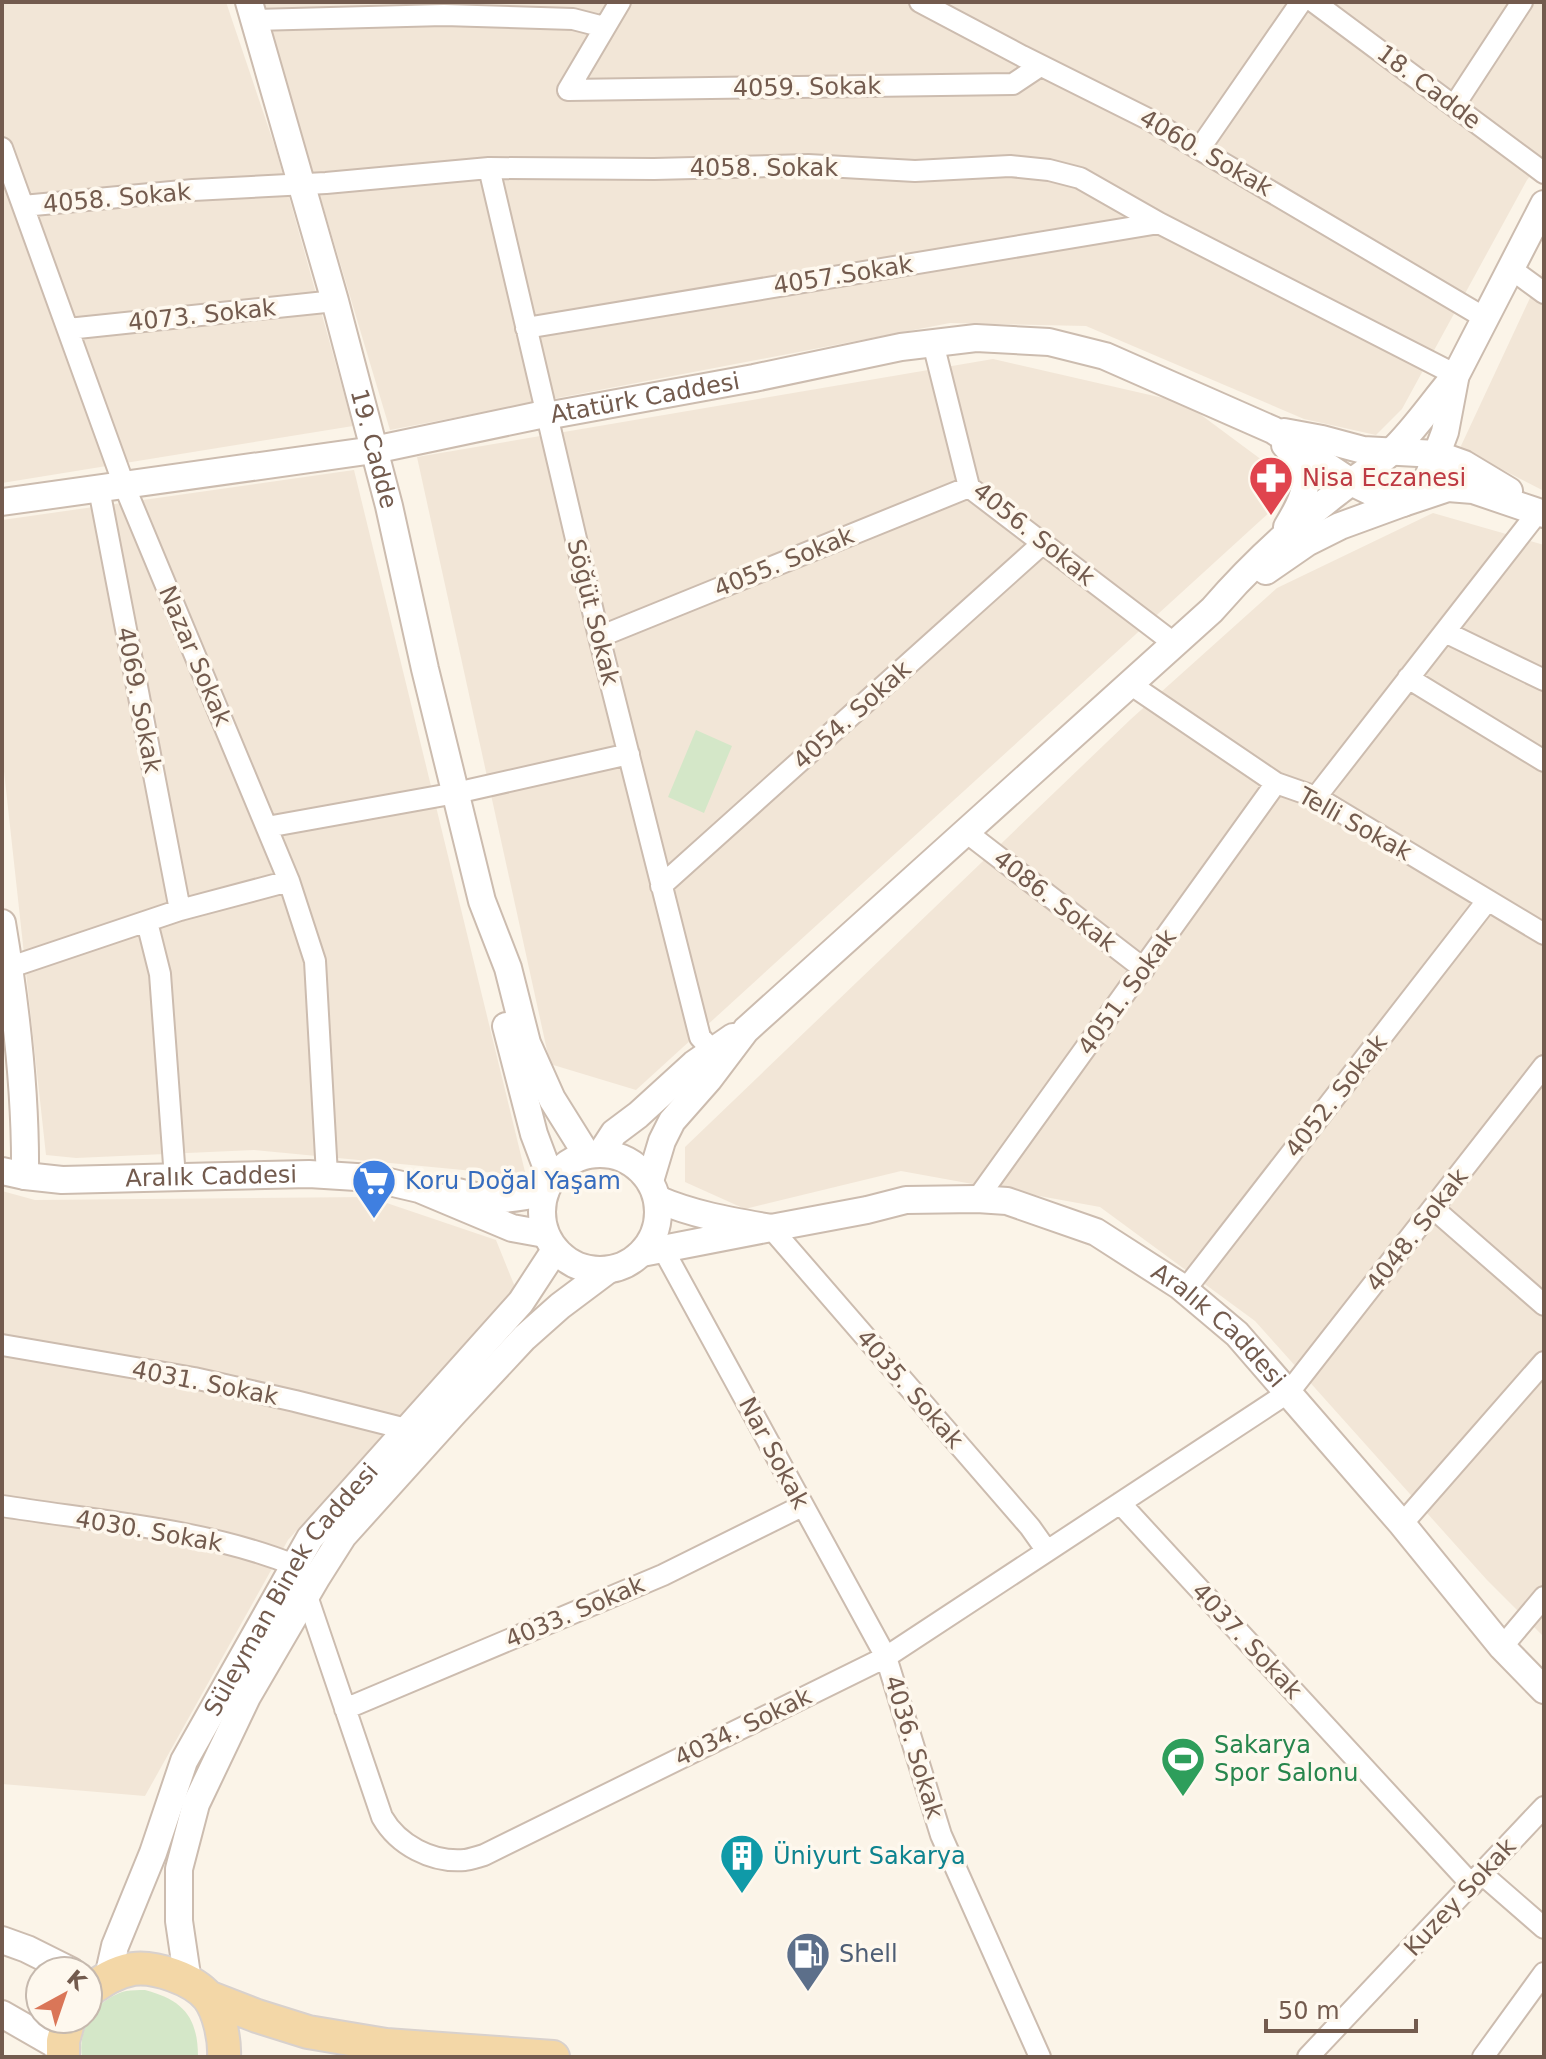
<svg xmlns="http://www.w3.org/2000/svg" width="1546" height="2059" font-family="'DejaVu Sans',sans-serif">
<rect width="100%" height="100%" fill="#fbf4e8"/>
<path fill="#f2e6d7" d="M2,2H226L276,150L353,426L2,483Z
M262,2H1544V159L1527,180L1402,409L1376,435L1304,419L1086,326L950,323L390,430Z
M1544,268V491L1460,448Z
M993,359L1185,403L1285,477L1282,501L636,1090L550,1064L417,457Z
M354,470L526,1176L254,1150L76,1158L46,1155L2,753V520Z
M1433,513L1544,545V1637L1487,1580L1255,1321L1100,1207L901,1171L745,1209L685,1182V1147L1131,719L1277,588Z
M2,1191L35,1200L369,1197L496,1240L515,1287L288,1540L145,1796L2,1784Z"/>
<path fill="#d4e7c8" d="M696,730L732,746L704,813L668,797Z
M145,1990C183,2000 198,2017 198,2057H82C77,2028 97,1998 126,1991C132,1990 139,1990 145,1990Z"/>
<g fill="none" stroke-linecap="round" stroke-linejoin="round">
<g stroke="#ccbcaf" stroke-width="24">
<path id="minor" d="M920,2L1022,56L1148,119L1485,318
M1314,2L1544,173
M255,20L444,15L573,19L604,27
M568,90L1013,84L1040,66
M568,90L620,2
M1454,106L1522,2
M2,148L124,485L289,881L315,961L327,1175
M1200,148L1301,2
M489,168L599,637L700,1037L712,1050
M23,206L193,190L326,183L489,168L654,169L808,165L915,171L1010,166L1049,170L1080,178L1159,223L1456,375
M1510,268L1544,293
M526,328L1159,223
M68,329L335,301
M933,343L969,487L1175,644
M99,489L180,910
M1445,632L1544,680
M599,637L969,487
M1408,678L1544,761
M1130,684L1276,783L1316,797L1544,934
M1316,797L1538,512
M267,827L456,793L629,754
M966,832L1144,969
M661,886L1043,543
M147,922L160,974L175,1178
M2,970L180,910L289,881
M977,1199L1276,783
M1434,1209L1544,1305
M771,1228L1030,1527L1047,1551
M663,1249L886,1657L941,1835L1040,2057
M1185,1290L1487,901
M2,1345L194,1378L295,1401L406,1429
M1120,1503L1472,1885
M2,1506C97,1521 205,1529 294,1565
M1402,1524L1544,1362
M307,1596L382,1817C398,1845 432,1863 465,1860C471,1859 478,1857 484,1855L886,1657L1289,1392L1544,1066
M1502,1647L1544,1597
M345,1709L663,1575L802,1506
M1482,1874L1544,1928
M1308,2057L1544,1807
M1483,2057L1544,1973"/>
</g>
<g stroke="#ccbcaf" stroke-width="30">
<g id="tertiary">
<path id="s1" d="M249,2L335,301L389,506L425,669L482,901L508,968L527,1043L552,1099L587,1155"/>
<path d="M1284,432L1322,439L1363,450L1436,454L1464,464L1509,491"/>
<path d="M1285,445C1292,452 1301,462 1304,472C1310,489 1296,512 1287,527"/>
<path id="s2" d="M2,502L374,450L540,415L546,416L754,378L901,347L976,338L1049,342L1105,356L1273,430L1351,482L1390,501L1403,503L1448,488L1473,490L1544,514"/>
<path d="M1266,571L1308,542L1340,526L1403,503L1414,495L1427,480L1445,432L1455,379"/>
<path d="M2,923C16,1006 26,1092 25,1176"/>
<path d="M506,1026L534,1134L551,1179"/>
<path d="M601,1153L614,1133L638,1115L694,1064L733,1037"/>
<circle cx="600" cy="1212" r="58"/>
<path id="s3" d="M2,1171L25,1176L62,1180L309,1174L372,1178L419,1189L512,1228L545,1234"/>
<path d="M650,1181L662,1141L672,1121L709,1079L746,1030L1212,610C1250,566 1292,527 1338,492C1355,478 1376,466 1392,451C1416,428 1434,400 1456,375L1544,204"/>
<path d="M458,1192C493,1201 509,1201 545,1192"/>
<path id="s4" d="M771,1228L867,1210L906,1200L977,1199L1007,1201L1096,1232L1180,1286L1237,1334L1402,1524L1502,1647L1544,1690"/>
<path d="M642,1253L771,1228C731,1221 694,1215 657,1199"/>
<path d="M2,1940L27,1949L71,1971"/>
<path id="s5" d="M108,1977L115,1946L153,1853L184,1761L310,1538L521,1302L555,1250"/>
<path d="M188,1982L179,1921V1869L196,1804L247,1697L317,1577L343,1536L453,1414L524,1338L560,1306L608,1270"/>
<path d="M2,2014L63,2049"/>
</g>
</g>
<g stroke="#d8d1cd" stroke-width="36">
<path id="primary" d="M88,1991C102,1981 115,1972 133,1969C155,1966 193,1979 208,1997C219,2011 225,2039 224,2057
M208,1997L257,2016L308,2032L386,2045L553,2057
M63,2057V2041L69,2019"/>
</g>
<use href="#minor" stroke="#fff" stroke-width="20"/>
<use href="#tertiary" stroke="#fff" stroke-width="26"/>
<use href="#primary" stroke="#f3d7a7" stroke-width="32"/>
</g>
<defs>
<g id="pharmacy-pin" transform="scale(2.3)"><path d="M0 17L-7.5 6A9.5 9.5 0 1 1 7.5 6Z" fill="#e0444e" stroke="#fef8ee"/><path d="M-2-6h4v4h4v4h-4v4h-4v-4h-4v-4h4Z" fill="#fff"/></g>
<g id="supermarket-pin" transform="scale(2.3)"><path d="M0 17L-7.5 6A9.5 9.5 0 1 1 7.5 6Z" fill="#3f7fe0" stroke="#fef8ee"/><path d="M-6-5.5h2.5l.6 2H6L4.5 2H-2.5L-4.4-4H-6ZM-1.5 3.2a1.3 1.3 0 1 0 .1 0ZM3 3.2a1.3 1.3 0 1 0 .1 0Z" fill="#fff"/></g>
<g id="stadium-pin" transform="scale(2.3)"><path d="M0 17L-7.5 6A9.5 9.5 0 1 1 7.5 6Z" fill="#2e9e5b" stroke="#fef8ee"/><path d="M0-5a6.5 5 0 1 0 0 10a6.5 5 0 1 0 0-10ZM-3.5-1.8h7v3.6h-7Z" fill="#fff"/></g>
<g id="building-pin" transform="scale(2.3)"><path d="M0 17L-7.5 6A9.5 9.5 0 1 1 7.5 6Z" fill="#0f9aa8" stroke="#fef8ee"/><path d="M-4-6H4V6H1V3H-1V6H-4ZM-2.5-4.3h1.7v1.8h-1.7ZM.8-4.3h1.7v1.8H.8ZM-2.5-1h1.7V.8h-1.7ZM.8-1h1.7V.8H.8Z" fill="#fff"/></g>
<g id="fuel-pin" transform="scale(2.3)"><path d="M0 17L-7.5 6A9.5 9.5 0 1 1 7.5 6Z" fill="#5c6f8a" stroke="#fef8ee"/><path d="M-5.5-6h7V0h2V4h1.3V-2.5L3-4.5l.8-.8L6-3V5H2.5V1h-1V6h-7ZM-4.2-4.7v3.2H.2V-4.7Z" fill="#fff"/></g>
</defs>
<g fill-rule="evenodd">
<use href="#pharmacy-pin" x="1271" y="478"/>
<use href="#supermarket-pin" x="374" y="1181"/>
<use href="#stadium-pin" x="1183" y="1759"/>
<use href="#building-pin" x="742" y="1856"/>
<use href="#fuel-pin" x="808" y="1954"/>
</g>
<g text-anchor="middle" dominant-baseline="central" stroke-width="7" stroke-linejoin="round" paint-order="stroke">
<g font-size="24" fill="#735b4e" stroke="#fef8ee">
<text transform="translate(807 87) rotate(-1)">4059. Sokak</text>
<text transform="translate(1429 87) rotate(37)">18. Cadde</text>
<text transform="translate(1206 153) rotate(30)">4060. Sokak</text>
<text x="764" y="168">4058. Sokak</text>
<text transform="translate(117 198) rotate(-5)">4058. Sokak</text>
<text transform="translate(843 275) rotate(-9)">4057.Sokak</text>
<text transform="translate(202 315) rotate(-6)">4073. Sokak</text>
<text stroke="none"><textPath href="#s2" startOffset="652">Atatürk Caddesi</textPath></text>
<text stroke="none"><textPath href="#s1" startOffset="464">19. Cadde</textPath></text>
<text transform="translate(1034 534) rotate(39)">4056. Sokak</text>
<text transform="translate(784 562) rotate(-22)">4055. Sokak</text>
<text transform="translate(593 612) rotate(76)">Söğüt Sokak</text>
<text transform="translate(195 656) rotate(67)">Nazar Sokak</text>
<text transform="translate(139 700) rotate(79)">4069. Sokak</text>
<text transform="translate(852 715) rotate(-42)">4054. Sokak</text>
<text transform="translate(1355 824) rotate(29)">Telli Sokak</text>
<text transform="translate(1055 901) rotate(38)">4086. Sokak</text>
<text transform="translate(1127 992) rotate(-54)">4051. Sokak</text>
<text transform="translate(1336 1096) rotate(-52)">4052. Sokak</text>
<text stroke="none"><textPath href="#s3" startOffset="210">Aralık Caddesi</textPath></text>
<text transform="translate(1417 1230) rotate(-52)">4048. Sokak</text>
<text stroke="none"><textPath href="#s4" startOffset="488">Aralık Caddesi</textPath></text>
<text transform="translate(205 1383) rotate(11)">4031. Sokak</text>
<text transform="translate(910 1389) rotate(49)">4035. Sokak</text>
<text transform="translate(774 1453) rotate(62)">Nar Sokak</text>
<text transform="translate(149 1531) rotate(10)">4030. Sokak</text>
<text stroke="none"><textPath href="#s5" startOffset="432">Süleyman Binek Caddesi</textPath></text>
<text transform="translate(575 1612) rotate(-23)">4033. Sokak</text>
<text transform="translate(1247 1641) rotate(47)">4037. Sokak</text>
<text transform="translate(743 1727) rotate(-26)">4034. Sokak</text>
<text transform="translate(914 1747) rotate(73)">4036. Sokak</text>
<text transform="translate(1460 1897) rotate(-47)">Kuzey Sokak</text>
</g>
<g font-size="24" fill="#be3a42" stroke="#fef8ee" text-anchor="start">
<text x="1302" y="478">Nisa Eczanesi</text>
</g>
<g font-size="24" fill="#366cbe" stroke="#fef8ee" text-anchor="start">
<text x="405" y="1181">Koru Doğal Yaşam</text>
</g>
<g font-size="24" fill="#27864d" stroke="#fef8ee" text-anchor="start">
<text x="1214" y="1745">Sakarya<tspan x="1214" dy="28">Spor Salonu</tspan></text>
</g>
<g font-size="24" fill="#0d838f" stroke="#fef8ee" text-anchor="start">
<text x="773" y="1856">Üniyurt Sakarya</text>
</g>
<g font-size="24" fill="#4e5e75" stroke="#fef8ee" text-anchor="start">
<text x="839" y="1954">Shell</text>
</g>
</g>
<rect width="1546" height="2059" fill="none" stroke="#735b4e" stroke-width="8"/>
<g transform="translate(64 1995) rotate(40)"><circle r="38" fill="#fef8ee" stroke="#c6b9ae" stroke-width="2"/>
<path d="M0-6L14 30L0 20L-14 30Z" fill="#da7658"/>
<text y="-12" font-size="22" font-weight="bold" text-anchor="middle" fill="#735b4e">K</text>
</g>
<path d="M1266 2019v12h150v-12" fill="none" stroke="#735b4e" stroke-width="4"/>
<text x="1278" y="2019" font-size="24" fill="#735b4e" stroke="#fef8ee" stroke-width="6" paint-order="stroke">50 m</text>
</svg>
